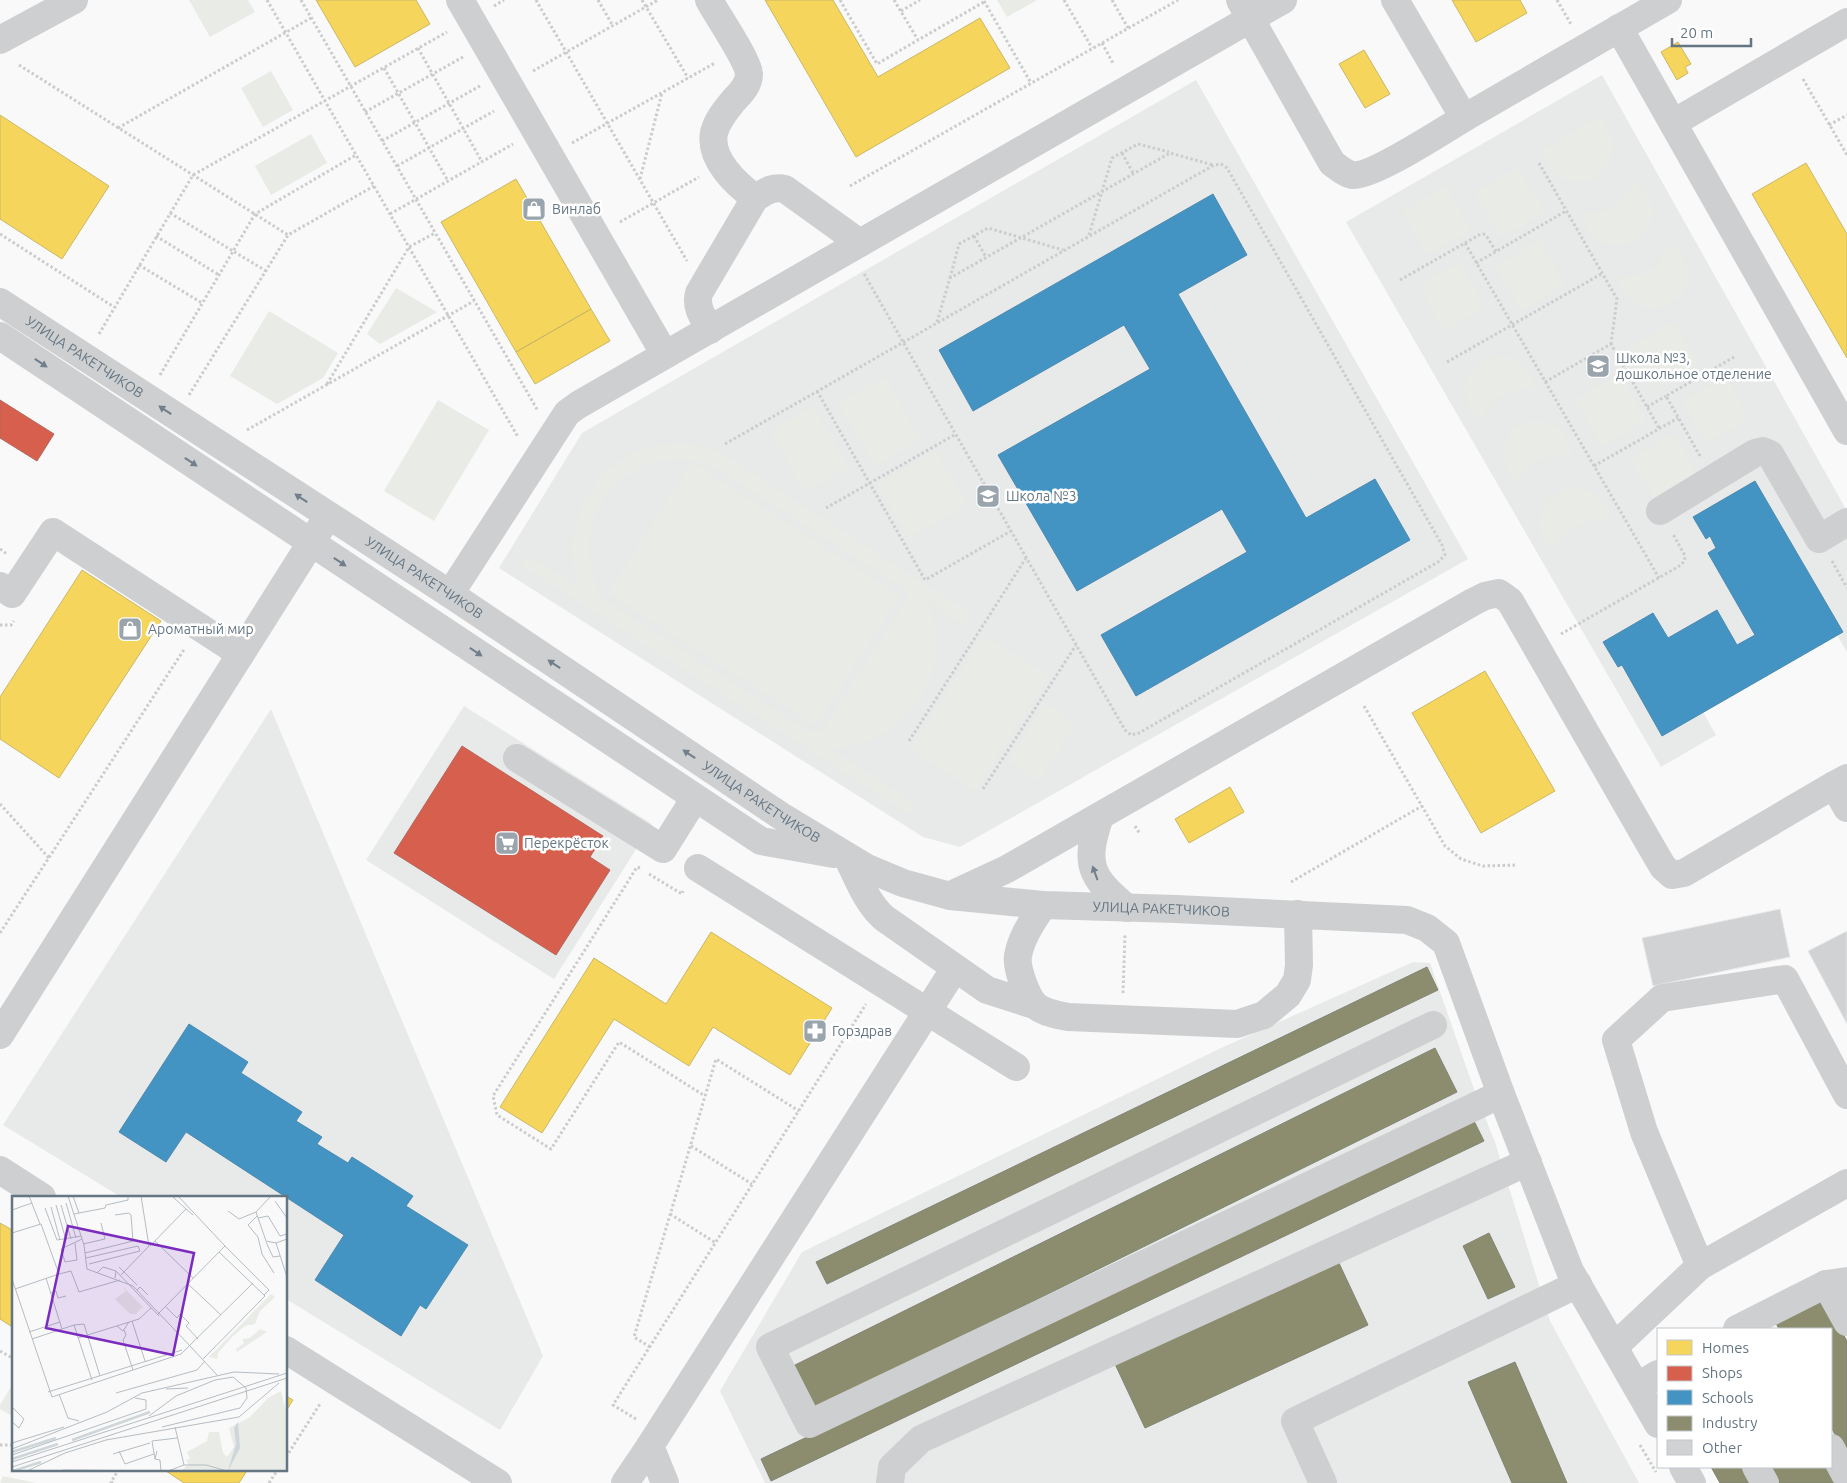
<svg xmlns="http://www.w3.org/2000/svg" width="1847" height="1483" font-family="Ubuntu,sans-serif">
<rect width="100%" height="100%" fill="#f9f9f9"/>
<path fill="#e8e9e9" d="M1602,75L1847,511V652L1837,635L1703,712L1716,735L1661,767L1346,222Z
M1196,80L1468,559L960,847L923,837L499,568L582,433Z
M464,706L652,824L554,979L366,860Z
M271,709L543,1356L500,1430L286,1299V1197H121L3,1125Z
M1413,962L1430,963L1476,1095L1495,1142L1550,1321L1639,1483H765L720,1391L802,1252L1221,1048Z"/>
<path fill="#e8ebe6" fill-rule="evenodd" d="M189,0H248L255,12L210,37Z
M997,0H1037L1007,17Z
M271,71L293,110L263,127L241,88Z
M1597,117C1636,144 1599,201 1559,176C1550,170 1545,160 1544,150Z
M311,134L327,163L271,195L255,166Z
M1518,167L1545,212L1500,238L1474,192Z
M1634,180C1643,185 1647,192 1650,201C1665,246 1589,265 1582,214C1607,215 1623,203 1634,180Z
M1446,186L1471,230L1427,255L1402,212Z
M1540,240L1565,285L1521,311L1495,266Z
M1670,244C1678,249 1683,256 1686,265C1701,308 1628,330 1618,277C1643,279 1660,267 1670,244Z
M1460,262L1486,307L1445,331L1418,286Z
M396,288L437,312L380,344L367,334Z
M269,311L338,353L323,378L277,404L230,376Z
M1673,322L1698,364L1653,389L1629,347Z
M1499,356C1519,358 1534,369 1535,390C1510,388 1492,397 1481,420C1452,397 1466,363 1499,356Z
M1620,374L1647,420L1602,446L1575,400Z
M885,376L921,439L874,466L838,403Z
M1726,376L1750,418L1706,443L1682,402Z
M438,400L489,430L434,521L384,491Z
M814,406L849,467L805,492L770,431Z
M1536,421C1556,423 1572,434 1572,455C1545,453 1530,460 1517,484C1501,471 1497,444 1514,429C1521,424 1529,422 1536,421Z
M1674,433L1698,475L1655,500L1630,458Z
M686,443L717,450L973,615L966,626L928,601C931,613 935,625 936,638C939,683 909,725 868,742C856,746 843,747 830,748L916,804L909,814L521,565L528,555L579,587C576,576 573,565 572,553C571,507 602,460 648,448C660,444 673,444 686,443ZM684,459L711,465L903,588L908,598L821,732L806,730L603,599C575,547 591,484 650,464C661,460 673,460 684,459Z
M936,450L967,505L909,538L877,484Z
M692,462L900,596L816,726L608,593Z
M1574,486C1593,489 1608,499 1610,520C1584,518 1566,527 1555,550C1526,527 1540,493 1574,486Z
M984,635L1049,676L975,791L910,749Z
M1045,703L1076,723L1039,781L1008,761Z
M12,1385L14,1386V1417L0,1409V1405Z
M3,1476L36,1483H0Z"/>
<path fill="#f6d55c" stroke="#cab868" d="M316,0H416L430,24L355,67Z
M765,0H833L878,77L980,18L1010,68L856,157Z
M1452,0H1520L1527,13L1476,42Z
M1678,42L1691,64L1685,67L1688,73L1677,80L1661,52Z
M1364,50L1390,94L1365,108L1339,64Z
M0,115L109,186L62,259L0,219Z
M1806,163L1847,234V358L1752,194Z
M516,179L591,309L516,352L441,222Z
M591,309L610,341L535,384L516,352Z
M82,570L161,621L59,778L0,739V697Z
M1485,671L1555,791L1481,833L1412,713Z
M1230,787L1244,812L1189,843L1175,819Z
M711,932L832,1008L790,1075L713,1027L689,1066L614,1019L542,1133L500,1107L594,958L666,1004Z
M0,1223L14,1231V1328L0,1319Z
M286,1396L293,1400L286,1411Z
M163,1469H248L239,1483H184Z"/>
<path fill="#d6604d" stroke="#b4675d" d="M0,400L54,434L37,461L0,438Z
M462,746L603,836L590,857L610,870L556,955L394,853Z"/>
<path fill="#4393c3" stroke="#4d8ab0" d="M1213,194L1247,255L1178,294L1306,518L1375,479L1410,540L1136,696L1101,635L1247,552L1222,509L1077,591L998,455L1150,369L1124,325L973,411L939,350Z
M1755,481L1843,632L1662,736L1622,665L1618,667L1603,642L1653,613L1668,638L1717,610L1737,645L1755,635L1708,553L1716,548L1710,536L1706,539L1693,517Z
M189,1024L248,1062L241,1073L302,1112L296,1121L322,1137L317,1144L348,1163L352,1157L413,1196L406,1206L468,1245L426,1309L420,1305L401,1336L315,1280L344,1235L186,1132L166,1162L119,1132Z"/>
<path fill="#8c8c6e" stroke="#808574" d="M1427,967L1438,990L827,1284L816,1262Z
M1435,1048L1457,1092L815,1409L793,1366Z
M1473,1119L1484,1141L771,1481L761,1459Z
M1489,1233L1515,1287L1488,1299L1463,1246Z
M1338,1261L1368,1325L1145,1428L1115,1364Z
M1822,1295L1847,1341V1458L1831,1427V1329H1779L1772,1316Z
M1515,1362L1567,1483H1512L1468,1382Z
M1711,1467H1745L1754,1483H1720Z
M1770,1467H1831L1841,1483H1779Z"/>
<path fill="#d0d2d3" stroke="#e8e8e8" d="M1780,909L1790,957L1653,986L1642,938Z
M1847,931V1024L1808,951Z"/>
<g fill="none" stroke-linecap="round" stroke-linejoin="round">
<path stroke="#cbcccd" stroke-width="3" stroke-dasharray="2.5 2.5" stroke-linecap="butt" d="M267,0L518,437
M301,0L538,411
M536,0L687,261
M598,0L613,26
M642,0L688,78
M840,0L877,64L918,40
M894,0L918,40L984,2
M1064,0L1092,48
M1112,0L1128,28
M1557,0L1572,26
M984,1L1031,83
M494,6L504,0
M901,11L920,0
M1102,43L1114,65
M418,48L482,162
M19,65L288,235
M384,68L448,181
M533,71L658,0
M1803,79L1847,155
M365,112L463,57
M1829,125L1847,115
M118,128L311,18
M382,141L480,86
M572,143L715,63
M1122,153L1133,173
M1539,163L1617,299L1611,344
M397,166L494,111
M640,179L662,93
M850,186L1178,0
M170,213L266,271
M390,214L513,144
M620,222L699,177
M0,234L114,307
M1089,235L1112,158L1138,144L1169,152
M156,236L219,275
M974,236L986,257
M1465,243L1479,235L1484,234L1487,237L1496,251
M1476,263L1566,211
M139,265L202,303
M950,278L959,244L988,228L1063,250
M1400,280L1465,243L1659,578
M937,322L950,278L1170,153L1213,165
M99,334L193,175L447,32
M1447,362L1603,273
M160,375L255,214L356,155
M1545,382L1611,344L1659,428
M327,384L409,247L435,233
M817,391L925,580L1011,531
M189,395L288,235L374,186
M1647,407L1666,396
M247,430L474,301
M725,444L1214,165L1221,164L1227,168L1442,545L1445,555L1438,562L1139,733L1131,735L1125,730C1037,577 950,424 863,272
M1700,456L1666,396L1736,356
M1594,466L1678,418
M826,508L956,434
M0,549L7,554
M1832,561L1847,588
M0,625H11L14,621
M1561,634L1681,565L1685,560L1684,554L1673,534
M1364,706L1445,846L1461,859L1483,866L1517,865
M909,741L1026,558
M983,789L1076,645
M0,804L49,858
M1135,826L1140,834
M640,868L637,867L493,1096L497,1115L551,1149L619,1042L705,1096
M649,874L682,894L683,891
M1291,882L1422,806
M0,933L185,648
M1123,993L1125,934
M691,1146L752,1184
M670,1214L716,1243
M650,1347L634,1337L716,1059L799,1111
M0,1351L14,1359
M636,1419L613,1405L866,1004
M0,1445H14
M1640,1445L1656,1472
M286,1457L320,1404
M113,1483L111,1482L119,1469
M269,1483L278,1469"/>
<g stroke="#cecfd0" stroke-width="28">
<path d="M460,0L665,355"/>
<path d="M709,0C717,15 748,60 749,74C749,85 741,93 734,100C726,110 717,120 714,133C709,159 736,184 755,198"/>
<path d="M1240,0L1332,163C1339,168 1344,173 1352,175C1371,178 1444,130 1464,118"/>
<path d="M1395,0L1464,118L1668,0"/>
<path d="M1619,28L1847,431"/>
<path d="M0,40L74,0"/>
<path d="M1673,123L1847,22"/>
<path id="s1" d="M0,302L450,594L781,816L867,868L903,883L950,896L1043,905L1176,909L1407,920L1427,928L1446,943L1501,1094L1570,1271L1658,1424"/>
<path d="M710,330C703,317 695,307 699,293L755,198C765,192 773,186 785,189L860,243"/>
<path d="M0,336L761,841L834,854"/>
<path d="M1660,511L1755,453L1763,451L1770,454L1819,539L1847,522"/>
<path d="M0,586L12,594L53,532L241,654"/>
<path d="M450,594L567,413L578,405L1283,0"/>
<path d="M517,758L663,849L695,798"/>
<path d="M1847,778L1834,785L1847,808"/>
<path d="M1100,816C1084,864 1089,876 1127,908"/>
<path d="M847,857C858,878 866,902 884,918L987,990L1034,1005"/>
<path d="M698,868L1016,1067"/>
<path d="M951,895L1007,869L1473,602L1485,596L1499,593L1510,601L1649,843L1663,867L1672,875L1684,873L1834,785"/>
<path d="M1043,905C1033,921 1021,937 1018,956C1016,968 1027,998 1036,1006C1045,1013 1057,1015 1068,1017L1237,1024L1264,1015L1288,995L1297,980L1299,965L1298,914"/>
<path d="M1433,1025L770,1347L809,1424L1501,1094"/>
<path d="M0,1035L321,527"/>
<path d="M0,1170L42,1197"/>
<path d="M1700,1266L1644,1132L1616,1040L1662,998L1785,979L1847,1095"/>
<path d="M1826,1284L1847,1322"/>
<path d="M1737,1329L1826,1284L1847,1281"/>
<path d="M1614,1347L1700,1266L1847,1183"/>
<path d="M286,1350L498,1483"/>
<path d="M1637,1387L1658,1374"/>
<path d="M1831,1448L1847,1478"/>
<path d="M1683,1467L1692,1483"/>
<path d="M1756,1467L1765,1483"/>
<path d="M625,1483L650,1446"/>
<path d="M665,1483L650,1446L955,968"/>
<path d="M890,1483L892,1467L921,1439L1528,1162"/>
<path d="M1323,1483L1295,1421L1578,1284"/>
</g>
</g>
<defs><path id="oneway-solid" d="M-6-.8H1V-3.2L6.5 0L1 3.2V.8H-6Z" transform="scale(1.25)"/></defs>
<g fill="#707f8b">
<use href="#oneway-solid" transform="translate(41 363) rotate(34)"/>
<use href="#oneway-solid" transform="translate(165 410) rotate(-147)"/>
<use href="#oneway-solid" transform="translate(191 462) rotate(34)"/>
<use href="#oneway-solid" transform="translate(301 498) rotate(-147)"/>
<use href="#oneway-solid" transform="translate(340 562) rotate(34)"/>
<use href="#oneway-solid" transform="translate(476 652) rotate(34)"/>
<use href="#oneway-solid" transform="translate(554 664) rotate(-146)"/>
<use href="#oneway-solid" transform="translate(689 754) rotate(-146)"/>
<use href="#oneway-solid" transform="translate(1095 873) rotate(-110)"/>
</g>
<defs>
<g id="shop-square" transform="scale(1.25)"><rect x="-9" y="-9" width="18" height="18" rx="4" fill="#99a4ac" stroke="#fff"/><path d="M-5-2.5h2.3a2.7 3.5 0 0 1 5.4 0H5L5.5 6h-11ZM-1.5-2.5h3a1.5 2.3 0 0 0-3 0Z" fill="#fff"/></g>
<g id="school-square" transform="scale(1.25)"><rect x="-9" y="-9" width="18" height="18" rx="4" fill="#99a4ac" stroke="#fff"/><path d="M0-5L7-2L0 1L-7-2ZM-4 1L0 2.5L4 1V4Q0 6-4 4Z" fill="#fff"/></g>
<g id="supermarket-square" transform="scale(1.25)"><rect x="-9" y="-9" width="18" height="18" rx="4" fill="#99a4ac" stroke="#fff"/><path d="M-6-5.5h2.5l.6 2H6L4.5 2H-2.5L-4.4-4H-6ZM-1.5 3.2a1.3 1.3 0 1 0 .1 0ZM3 3.2a1.3 1.3 0 1 0 .1 0Z" fill="#fff"/></g>
<g id="pharmacy-square" transform="scale(1.25)"><rect x="-9" y="-9" width="18" height="18" rx="4" fill="#99a4ac" stroke="#fff"/><path d="M-2-6h4v4h4v4h-4v4h-4v-4h-4v-4h4Z" fill="#fff"/></g>
</defs>
<g fill-rule="evenodd">
<use href="#shop-square" x="534" y="209"/>
<use href="#school-square" x="1598" y="366"/>
<use href="#school-square" x="988" y="496"/>
<use href="#shop-square" x="130" y="629"/>
<use href="#supermarket-square" x="507" y="843"/>
<use href="#pharmacy-square" x="815" y="1031"/>
</g>
<g text-anchor="middle" dominant-baseline="central" stroke-width="5" stroke-linejoin="round" paint-order="stroke">
<g font-size="14" fill="#657683" stroke="#fff" text-anchor="start">
<text x="552" y="209">Винлаб</text>
<text x="1616" y="358">Школа №3,<tspan x="1616" dy="16">дошкольное отделение</tspan></text>
<text x="1006" y="496">Школа №3</text>
<text x="148" y="629">Ароматный мир</text>
<text x="524" y="843">Перекрёсток</text>
<text x="832" y="1031">Горздрав</text>
</g>
<g font-size="14" fill="#657683" stroke="#fff">
<text stroke="none"><textPath href="#s1" startOffset="101">УЛИЦА РАКЕТЧИКОВ</textPath></text>
<text stroke="none"><textPath href="#s1" startOffset="506">УЛИЦА РАКЕТЧИКОВ</textPath></text>
<text stroke="none"><textPath href="#s1" startOffset="911">УЛИЦА РАКЕТЧИКОВ</textPath></text>
<text stroke="none"><textPath href="#s1" startOffset="1335">УЛИЦА РАКЕТЧИКОВ</textPath></text>
</g>
</g>
<g transform="translate(12 1196)">
<rect width="275" height="275" fill="#f9f9f9"/>
<path d="M110,90L133,113L130,111L124,118H118L103,103L114,95ZM259,98L263,101L248,115L243,128L233,130L220,141L206,157L205,163L197,161ZM248,133L255,136L225,156L224,153L232,147L230,143L238,142ZM269,195L275,219V275H169L176,268L174,264L178,263L175,256L195,245L197,236H207L211,257L215,261L222,251L217,232L238,221L256,202Z" fill="#e8ebe6"/>
<path d="M226,226L228,252L216,275L224,248L222,232Z" fill="#ced6d9"/>
<path fill="none" stroke="#ced6d9" stroke-width="2.5" d="M60,244L138,216M0,256L44,242M0,263L46,248M1,275L29,266"/>
<path fill="none" stroke="#b5bdc3" stroke-width="1" d="M17,0L28,28M56,0L72,49L75,73L121,90L179,151M61,0L67,17M259,0L244,16L254,45L264,47M161,1L174,13M263,5L275,22M54,7L64,42M44,9L54,44M49,9L59,43M39,11L48,44M33,12L45,44L69,40M0,14L20,7M216,15L227,23L244,16M62,18L93,12L94,9L116,4V0M245,20L236,29L246,41L250,58L262,77M246,22L256,20L268,40L275,38M0,37L29,28L47,78L3,93M275,43L264,47L275,81M143,45L181,82M254,46L261,61L268,60M63,47L65,64L53,66L49,53L70,43M71,48L93,43L89,27M138,50L174,13L181,19M213,50L257,94L252,99M73,57L121,45L119,19L117,17L103,19M74,62L126,50L128,55L77,68M107,71L125,89M104,75L147,120M85,77L91,71L104,75L103,82M47,78L59,75L67,96L108,84M109,79L137,50L129,0M34,82L50,133M0,83L40,201L169,158L241,87M176,88L209,119M125,94L128,91L136,99M39,97L44,95L46,102L54,100M154,111L165,122L168,118L177,127L174,130L186,143M146,118L213,50L166,0M120,125L133,165M62,129L72,128L88,180M105,130L111,135L117,126M112,134L114,139L111,144L121,174M17,136L48,126M66,142L127,123L139,112M20,143L62,129L80,184M178,150L205,179M191,163L253,100L207,56M154,193L176,192M36,196L170,154M104,197L185,174L193,165M47,198L56,222L67,225M0,211L12,223L7,232L0,226M137,220L164,200L203,184L221,181L234,192L235,202L228,212L150,231M0,247L52,231M0,253L95,216L130,197L222,176L267,178M107,255L113,268L142,258M145,255L143,263L148,264L149,275M101,258L138,247M0,259L134,213V204L123,202M143,263L140,245L165,242M0,266L275,177M172,269H194L215,275M0,271L275,182M51,274L149,275M15,275L53,257L94,244L227,221L267,187M156,275L172,269L163,231"/>
<path fill="#7b2cbf" fill-opacity="0.15" stroke="#7b2cbf" stroke-width="2.5" d="M56,30L182,57L161,159L34,132Z"/>
<rect width="275" height="275" fill="none" stroke="#657683" stroke-width="2.5"/>
</g>
<rect x="1657" y="1328" width="175" height="140" fill="#ffffff" stroke="#c1c8cd"/>
<rect x="1667" y="1340" width="25" height="15" fill="#f6d55c" stroke="#c1c8cd"/>
<text x="1702" y="1353" font-size="15" fill="#657683">Homes</text>
<rect x="1667" y="1366" width="25" height="15" fill="#d6604d" stroke="#c1c8cd"/>
<text x="1702" y="1378" font-size="15" fill="#657683">Shops</text>
<rect x="1667" y="1390" width="25" height="15" fill="#4393c3" stroke="#c1c8cd"/>
<text x="1702" y="1403" font-size="15" fill="#657683">Schools</text>
<rect x="1667" y="1416" width="25" height="15" fill="#8c8c6e" stroke="#c1c8cd"/>
<text x="1702" y="1428" font-size="15" fill="#657683">Industry</text>
<rect x="1667" y="1440" width="25" height="15" fill="#d0d2d3" stroke="#c1c8cd"/>
<text x="1702" y="1453" font-size="15" fill="#657683">Other</text>
<path d="M1672 38v8h79v-8" fill="none" stroke="#657683" stroke-width="2.5"/>
<text x="1680" y="38" font-size="15" fill="#657683" stroke="#ffffff" stroke-width="4" paint-order="stroke">20 m</text>
</svg>
